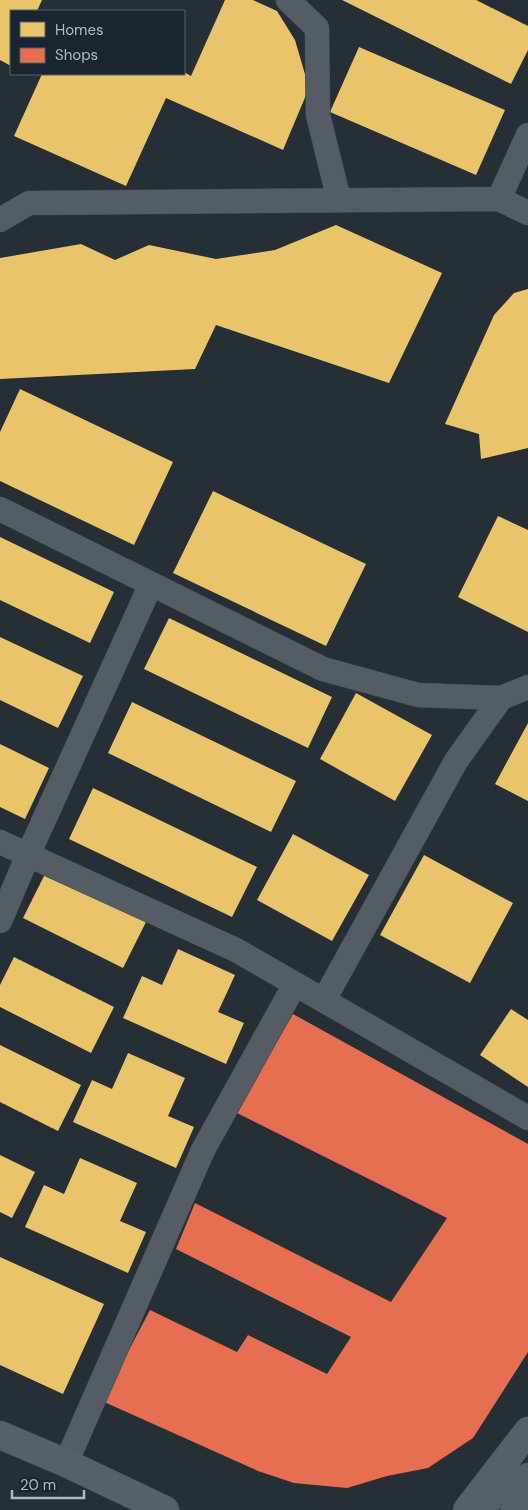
<svg xmlns="http://www.w3.org/2000/svg" width="528" height="1510" font-family="'DM Sans',sans-serif">
<rect width="100%" height="100%" fill="#262e36"/>
<path fill="#e9c46a" d="M0,0H42L37,11H11V66L0,60Z
M225,0H253L277,11L295,40L309,88L283,150L166,98L126,186L14,136L42,74H184V72L191,76Z
M342,0H476L528,26V50L511,84Z
M359,47L505,110L476,175L330,112Z
M336,225L442,273L389,383L216,325L195,369L0,379V258L81,244L115,260L149,245L216,259L275,250Z
M528,289V448L481,459L479,434L445,424L494,315L514,293Z
M20,389L173,462L134,545L0,481V432Z
M213,491L366,564L326,646L173,573Z
M498,516L528,530V632L458,597Z
M0,537L114,592L90,643L0,600Z
M169,618L332,697L308,748L144,669Z
M0,637L83,676L58,728L0,700Z
M356,693L432,735L395,801L320,759Z
M132,702L296,781L271,832L108,753Z
M528,723V801L495,784Z
M0,744L49,768L25,819L0,807Z
M93,788L257,867L232,917L69,839Z
M293,834L369,875L332,941L257,900Z
M424,855L513,903L470,983L380,935Z
M46,872L146,922L123,968L23,918Z
M178,949L235,975L218,1012L244,1023L226,1064L123,1018L142,976L162,985Z
M14,957L114,1007L91,1053L0,1007V985Z
M511,1009L528,1020V1087L480,1055Z
M0,1045L81,1085L58,1131L0,1102Z
M128,1053L185,1078L168,1116L194,1127L176,1168L73,1122L92,1080L112,1089Z
M0,1155L35,1172L12,1218L0,1212Z
M80,1158L137,1183L120,1221L146,1232L128,1273L25,1227L44,1185L64,1194Z
M0,1257L104,1304L63,1394L0,1365Z"/>
<path fill="#e76f51" d="M293,1014L528,1144V1352L473,1438L428,1468L387,1476L347,1488L294,1483L258,1471L102,1401L150,1310L237,1352L248,1335L327,1374L351,1337L176,1249L195,1203L391,1302L447,1218L235,1112Z"/>
<g fill="none" stroke-linecap="round" stroke-linejoin="round">
<g stroke="#43484e" stroke-width="25">
<path id="minor" d="M288,0L317,28L318,115L339,200
M499,199L528,135
M0,220L29,203L499,199L528,213
M0,509L323,669L418,695L501,698
M0,842L236,950L528,1118
M0,921L28,855L151,584
M324,1000L456,761L501,698L528,687
M66,1463L203,1150L295,984"/>
</g>
<g stroke="#434a52" stroke-width="29">
<path id="major" d="M0,1435L66,1463L165,1510
M477,1505L528,1477
M467,1510L528,1431
M515,1510L528,1494"/>
</g>
<use href="#minor" stroke="#565c64" stroke-width="24"/>
<use href="#major" stroke="#595f66" stroke-width="28"/>
</g>
<rect x="10" y="10" width="175" height="65" fill="#192531" stroke="#55616d"/>
<rect x="20" y="22" width="25" height="15" fill="#e9c46a" stroke="#55616d"/>
<text x="55" y="35" font-size="15" fill="#afbac8">Homes</text>
<rect x="20" y="48" width="25" height="15" fill="#e76f51" stroke="#55616d"/>
<text x="55" y="60" font-size="15" fill="#afbac8">Shops</text>
<path d="M12 1490v8h72v-8" fill="none" stroke="#afbac8" stroke-width="2.5"/>
<text x="20" y="1490" font-size="15" fill="#afbac8" stroke="#192531" stroke-width="4" paint-order="stroke">20 m</text>
</svg>
